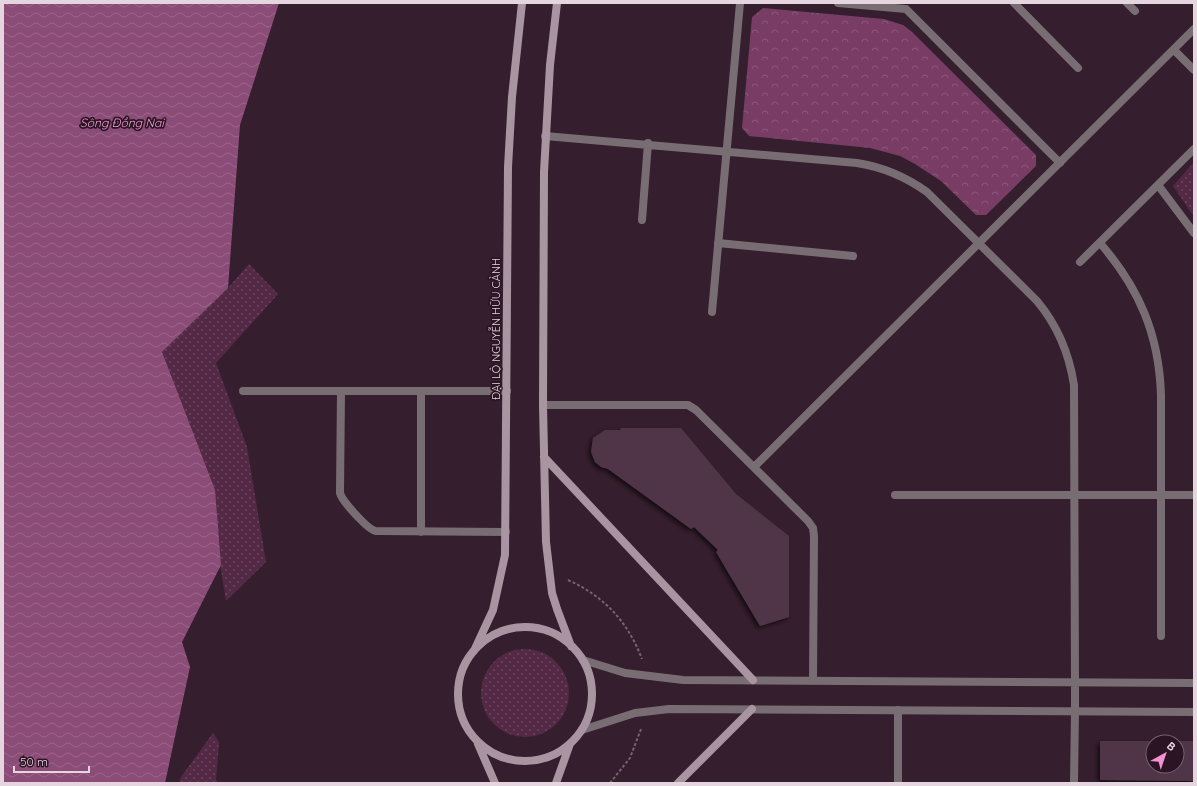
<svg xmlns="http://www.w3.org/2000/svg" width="1197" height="786" font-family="Quicksand,sans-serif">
<defs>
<pattern id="green-dots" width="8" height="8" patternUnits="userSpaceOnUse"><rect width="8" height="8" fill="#542946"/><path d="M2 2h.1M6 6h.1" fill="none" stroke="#6c4760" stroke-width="1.8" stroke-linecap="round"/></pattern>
<pattern id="forest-crowns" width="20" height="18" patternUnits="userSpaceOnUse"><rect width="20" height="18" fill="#783c65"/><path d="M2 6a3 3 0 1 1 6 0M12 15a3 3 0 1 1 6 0" fill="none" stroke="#8b577b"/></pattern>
<pattern id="water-waves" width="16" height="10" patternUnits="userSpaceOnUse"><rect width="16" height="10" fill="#8b4d77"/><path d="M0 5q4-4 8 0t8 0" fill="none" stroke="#9b668a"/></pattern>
<filter id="shadow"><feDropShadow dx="-2.5" dy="2.5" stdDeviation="2" flood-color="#0009"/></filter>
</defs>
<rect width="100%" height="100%" fill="#351e2d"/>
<path fill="url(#green-dots)" d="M1194,162V217L1173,186Z
M249,264L278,294L216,363L247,447L266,562L226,601L219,558L162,352L228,288Z
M481 693a44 44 0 1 1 88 0a44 44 0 1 1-88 0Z
M213,733L219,742L216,780L219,783H179L181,777Z"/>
<path fill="url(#forest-crowns)" d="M763,8L884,19L903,25L911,31L1036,155V166L986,215H976L941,181L915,164L900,156L870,148L749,136L742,128L752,17Z"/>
<path fill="url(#water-waves)" d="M3,3H279L240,125L228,288L162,352L215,490L221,565L182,642L190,667L165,783H3Z"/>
<path fill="#4f3646" filter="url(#shadow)" d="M621,428H681L736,494L789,536V617L760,626L716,552L718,550L694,527L691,529L608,469L601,467L595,462L591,452L593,438L605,430H620Z
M1100,741H1153V766H1177V741H1194V781L1100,780Z"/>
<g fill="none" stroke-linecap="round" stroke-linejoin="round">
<path stroke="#77626f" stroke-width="2" stroke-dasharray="3 2" stroke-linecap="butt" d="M568,580C604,596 628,622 642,659
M610,783L630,758L641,729"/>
<path stroke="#796d74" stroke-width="8" d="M838,3L906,9L1060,163
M1014,3L1078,68
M1127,3L1135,11
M1174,50L1194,70
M545,136L857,163C883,167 906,177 927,192L1037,301C1058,326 1069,353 1074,385L1075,683
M1158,185L1194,233
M642,220L648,143
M718,243L853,256
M1100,243C1139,288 1159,334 1161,395V636
M1080,262L1194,149
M712,312L740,3
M243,391H507
M341,391L340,493C342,501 368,530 376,531L506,532
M421,391V532
M543,405H688L696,410L808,521L813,528L814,536L813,680
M754,467L1194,29
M895,495H1194
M898,783V710
M1074,783L1075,711"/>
<path stroke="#796d74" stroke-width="8" d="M583,660L625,673L683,680L1194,683
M1075,683V711
M582,730L635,713L669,709L1194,712"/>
<path stroke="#a994a1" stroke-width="8" d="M557,3L550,65L544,172L543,405L546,542L552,593L557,609L571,646
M544,457L753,680
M458 694a67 67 0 1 1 134 0a67 67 0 1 1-134 0Z
M474,651L493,610L505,555L508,167L512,97L522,3
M478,744L495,783
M556,783L570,744
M678,783L752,709"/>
</g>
<g text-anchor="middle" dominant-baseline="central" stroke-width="3.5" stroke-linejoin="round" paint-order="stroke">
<g font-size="11" fill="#e5d5df" stroke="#2b1524">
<text transform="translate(496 329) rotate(-90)">ĐẠI LỘ NGUYỄN HỮU CẢNH</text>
</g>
<g font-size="12" font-style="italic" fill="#f99eda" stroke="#2b1524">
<text x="122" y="122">Sông Đồng Nai</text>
</g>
</g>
<rect width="1197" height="786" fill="none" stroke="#e5d5df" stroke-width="8"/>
<g transform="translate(1165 754) rotate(40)"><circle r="19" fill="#2b1524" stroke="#75626f"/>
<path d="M0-3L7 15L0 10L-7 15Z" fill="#f491d3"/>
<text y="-6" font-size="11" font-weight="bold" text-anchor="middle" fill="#e5d5df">B</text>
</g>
<path d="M14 766v6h75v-6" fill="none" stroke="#e5d5df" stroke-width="2"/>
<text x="20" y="766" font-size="12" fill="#e5d5df" stroke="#2b1524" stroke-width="3" paint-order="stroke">50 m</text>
</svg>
